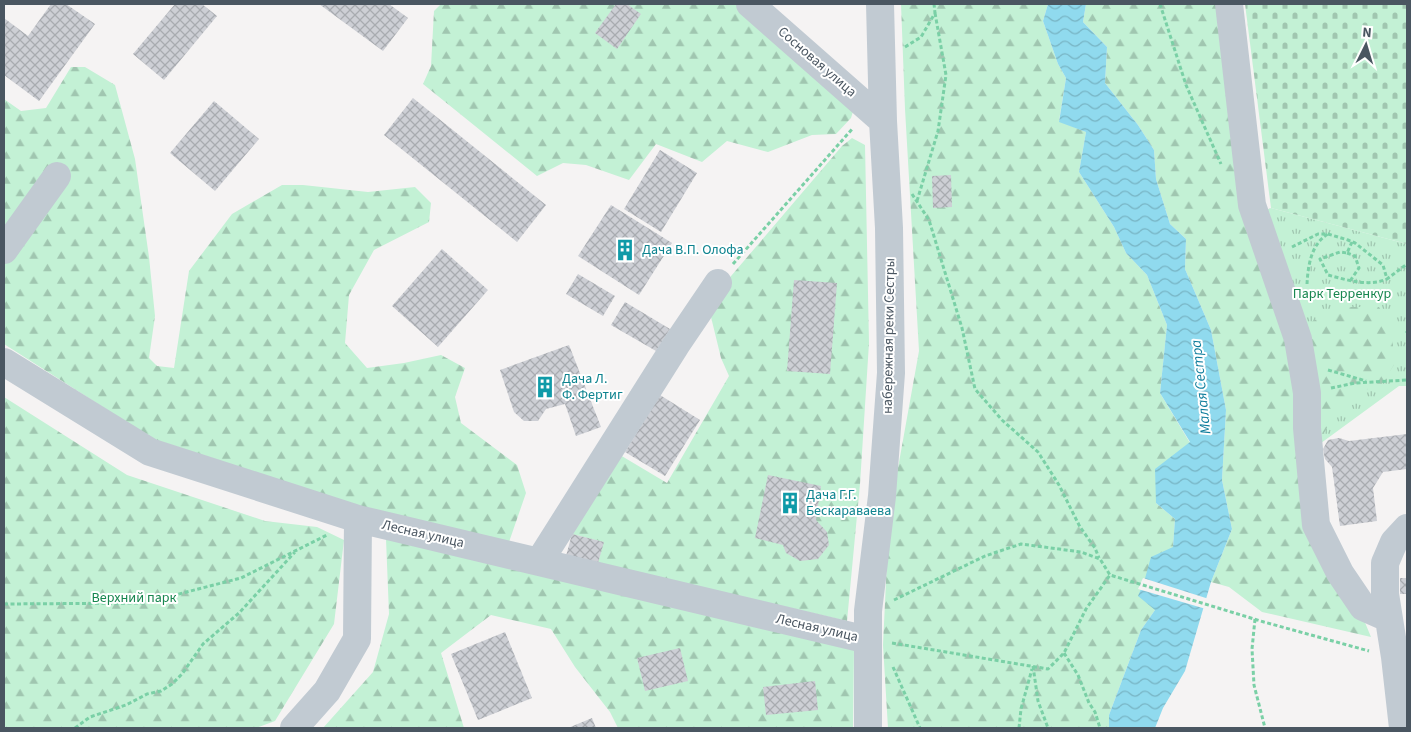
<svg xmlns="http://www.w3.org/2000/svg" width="1411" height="732" font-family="'Source Sans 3',sans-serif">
<defs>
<pattern id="grass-tufts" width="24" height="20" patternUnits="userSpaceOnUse" patternTransform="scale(1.25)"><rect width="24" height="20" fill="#c3f1d5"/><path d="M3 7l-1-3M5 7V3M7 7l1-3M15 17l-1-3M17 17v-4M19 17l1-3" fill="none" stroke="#a0c6b0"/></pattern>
<pattern id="forest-firs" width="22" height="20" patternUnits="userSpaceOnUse" patternTransform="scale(1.25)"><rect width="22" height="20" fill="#c3f1d5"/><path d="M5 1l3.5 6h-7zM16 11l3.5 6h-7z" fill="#a0c6b0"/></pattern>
<pattern id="cemetery-stones" width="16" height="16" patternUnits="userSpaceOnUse" patternTransform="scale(1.25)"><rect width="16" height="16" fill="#c3f1d5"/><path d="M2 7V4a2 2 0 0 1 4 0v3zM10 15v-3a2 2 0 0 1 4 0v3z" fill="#a0c6b0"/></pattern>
<pattern id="water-waves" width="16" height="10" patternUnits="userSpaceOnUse" patternTransform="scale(1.25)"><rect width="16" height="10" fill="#90daee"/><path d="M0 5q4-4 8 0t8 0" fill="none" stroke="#78b4c4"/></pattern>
<pattern id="building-cross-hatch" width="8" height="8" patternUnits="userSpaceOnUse" patternTransform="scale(1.25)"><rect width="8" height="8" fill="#cdcfd5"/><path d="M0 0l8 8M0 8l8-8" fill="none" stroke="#a8abb0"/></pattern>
</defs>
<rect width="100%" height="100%" fill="#f5f3f3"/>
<path fill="url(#grass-tufts)" d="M1271,208L1407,244V386H1399L1317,446L1246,218Z"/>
<path fill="url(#forest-firs)" d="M441,4H738L855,105L851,118L836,134L812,135L768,152L727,141L702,162L656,144L629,180L586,165L563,163L537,176L423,84L431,66L434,11Z
M901,4H1048L1043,21L1058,64L1066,78L1059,121L1086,132L1079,172L1114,227L1126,253L1147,275L1167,325L1160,393L1190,443L1156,503L1175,519L1173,547L1155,610L1141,630L1109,715V728H888L883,645L889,518L919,351L905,109Z
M1086,4H1217L1285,327L1309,323L1340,307H1379L1392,328L1394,365L1380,387L1351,392L1335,414L1317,445L1330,551L1359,608L1371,637L1262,612L1229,587L1211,582L1232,529L1222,480L1226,410L1211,330L1185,269L1186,239L1170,224L1156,179L1154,150L1138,125L1105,83L1107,47L1083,22Z
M71,67H85L115,85L135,159L149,257L155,316L149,358L157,366L174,368L189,271L232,214L282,185H303L368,192L415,187L431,203L429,222L374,250L349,295L345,343L367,368L404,363L441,355L465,368L455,397L461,423L517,465L526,493L509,542L363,507L153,439L4,344V99L21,111L46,108Z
M852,138L865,145L869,343L860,484L847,621L598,563L603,542L572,534L620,455L667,483L729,376L721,358L711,317L714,296L842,146Z
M4,397L127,475L265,521L317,527L344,540L334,624L275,721L256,728H4Z
M386,539L854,649L853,728H618L610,712L575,667L551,629L491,615L441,653L464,728H323L373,672L389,614Z"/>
<path fill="url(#cemetery-stones)" d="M1245,4H1407V244L1271,208Z"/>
<path fill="url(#water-waves)" d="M1048,4H1086L1083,22L1107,47L1105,83L1138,125L1154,150L1156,179L1170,224L1186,239L1185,269L1211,330L1226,410L1222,480L1232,529L1211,582L1185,671L1163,708L1155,728H1109V715L1141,630L1155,610L1138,596L1144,582L1151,557L1173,547L1175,519L1156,503L1155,469L1190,442L1160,393L1167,325L1147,275L1126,253L1114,227L1079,172L1086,132L1059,122L1066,78L1058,64L1043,21Z"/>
<path fill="#f5f3f3" d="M1143,578L1209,599L1206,609L1138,589Z"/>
<path fill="url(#building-cross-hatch)" d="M51,4H66L95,24L39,101L4,75V18L28,36Z
M175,4H202L217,16L164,80L133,54Z
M319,4H389L408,18L383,51Z
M616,4H627L641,14L617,49L595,33Z
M413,98L546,205L517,242L384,135Z
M214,101L259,139L215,191L170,153Z
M660,150L697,173L661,232L624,209Z
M951,175L952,207L933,208L932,176Z
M611,205L672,243L639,295L578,256Z
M442,249L488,290L438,347L392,306Z
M578,274L615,296L603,316L566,294Z
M794,280L837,283L830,374L787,371Z
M625,302L670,329L656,351L611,325Z
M569,345L601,427L576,436L565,404L546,409L538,421H524L514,412L500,370Z
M660,395L700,420L665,476L625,452Z
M1407,434V469L1383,472L1373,488L1377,521L1340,526L1332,467L1325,459L1323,449L1328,440L1339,438L1349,441Z
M768,475L821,486L816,520L827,532L829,545L818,559L800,561L786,553L783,545L755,538Z
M572,534L604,542L598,563L566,556Z
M1400,578H1407V594H1400Z
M505,632L532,698L478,720L451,654Z
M680,648L688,681L645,691L637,658Z
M815,681L818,710L766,715L763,687Z
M592,718L596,728H568Z"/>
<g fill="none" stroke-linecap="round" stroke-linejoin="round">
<path stroke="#7ad0a6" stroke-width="3" stroke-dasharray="4 2.5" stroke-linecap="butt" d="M1160,4L1186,85L1221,164
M905,47L921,37L935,13L934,4
M912,194L929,220L962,328L975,389L1002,420L1038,452L1059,485L1080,527L1095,548L1099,558
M917,201L938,131L946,75L935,13
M1352,242L1347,253L1340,252L1320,259L1328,275C1347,280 1369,287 1387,279
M1292,247L1318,234H1328L1348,240L1355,243L1383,265L1387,279L1407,264
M1347,253L1355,256L1359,268L1350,281
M733,264L853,128
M1307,284C1308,266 1311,244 1328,234
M1407,331V333
M1328,370L1366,381
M1331,388L1355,383L1407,380
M894,600L985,556L1021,544L1081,552L1100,559L1110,575L1264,622L1369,651
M4,604L144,603L241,578L327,535
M1255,619L1252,649L1254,685L1265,728
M892,643L1048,669L1064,653L1086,609L1110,575
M1064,653L1078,675L1089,703L1095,712L1100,728
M1033,666L1038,701L1048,728
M893,667L920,728
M75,728L90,717L126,705L147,694L161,691L172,684L182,674L203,644L239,613L295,552
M1019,728L1021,709L1032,669"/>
<path stroke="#c1cad2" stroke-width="28" d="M750,4L883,121
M1229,4L1252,205L1298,339L1307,393V428L1316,525L1340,573L1363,607L1388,618
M4,250L57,176
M4,362L150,452L358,519L868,640
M539,562L676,345L718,283
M294,728L327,691L357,639L358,519
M868,728V611L882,496L891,373L889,228L883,121L880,4
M1403,728L1395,657L1385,594V563L1394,542L1407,528"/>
</g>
<defs>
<g id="building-bare" transform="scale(1.725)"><path d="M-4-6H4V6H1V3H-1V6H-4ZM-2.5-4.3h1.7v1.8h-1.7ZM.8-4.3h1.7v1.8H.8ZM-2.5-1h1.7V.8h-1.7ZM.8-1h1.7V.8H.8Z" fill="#0f9aa8" stroke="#fff" stroke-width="2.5" paint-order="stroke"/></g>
</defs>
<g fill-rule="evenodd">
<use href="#building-bare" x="625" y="250"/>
<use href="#building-bare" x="545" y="387"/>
<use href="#building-bare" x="790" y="503"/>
</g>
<g text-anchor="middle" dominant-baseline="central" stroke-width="4" stroke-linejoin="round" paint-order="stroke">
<g font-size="14" fill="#4a5661" stroke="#fff">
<text transform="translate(817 62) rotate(41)">Сосновая улица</text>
<text transform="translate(889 336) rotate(-89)">набережная реки Сестры</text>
<text transform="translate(423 534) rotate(13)">Лесная улица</text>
<text transform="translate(817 628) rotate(13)">Лесная улица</text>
</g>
<g font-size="14" fill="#0d838f" stroke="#fff" text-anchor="start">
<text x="642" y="250">Дача В.П. Олофа</text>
<text x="562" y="379">Дача Л.<tspan x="562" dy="16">Ф. Фертиг</tspan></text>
<text x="806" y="495">Дача Г.Г.<tspan x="806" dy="16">Бескараваева</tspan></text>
</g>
<g font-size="14" fill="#17864f" stroke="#fff">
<text x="1342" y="294">Парк Терренкур</text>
<text x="134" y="598">Верхний парк</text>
</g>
<g font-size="15" font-style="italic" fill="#0c7c9b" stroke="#fff">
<text transform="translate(1201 387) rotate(-96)">Малая Сестра</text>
</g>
</g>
<rect width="1411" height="732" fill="none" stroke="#4a5661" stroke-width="10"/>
<g transform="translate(1366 45) rotate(5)" stroke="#ffffff" stroke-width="4" paint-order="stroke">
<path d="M0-4L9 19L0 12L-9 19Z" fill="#4a5661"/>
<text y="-8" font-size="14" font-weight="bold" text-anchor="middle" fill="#4a5661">N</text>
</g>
</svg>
